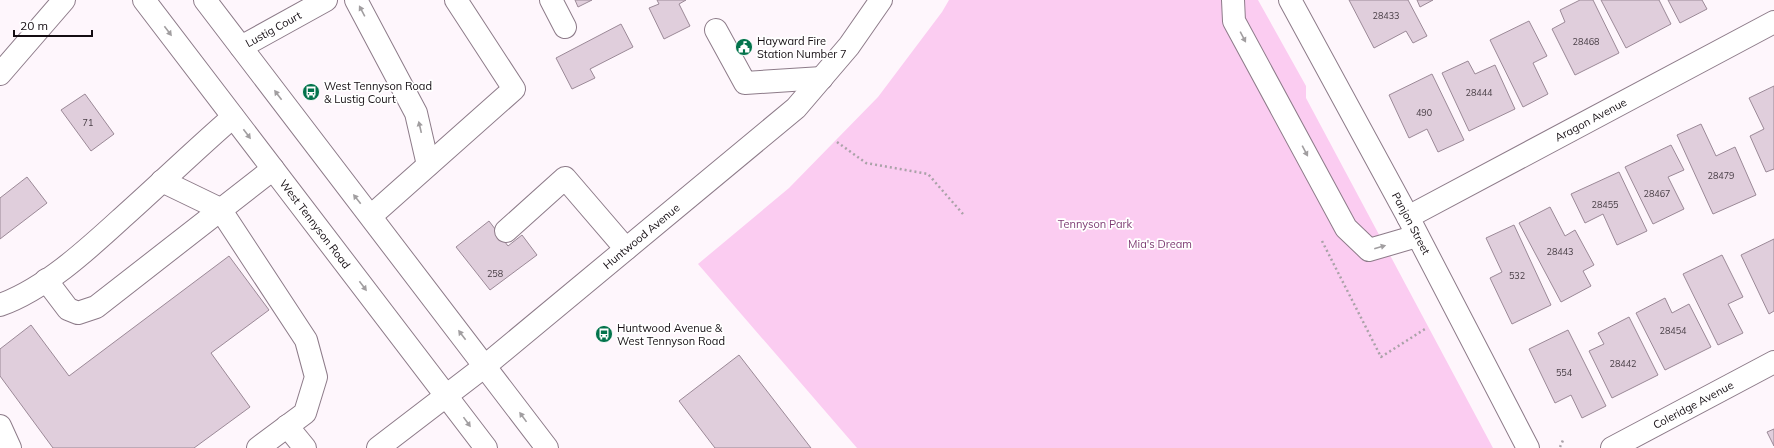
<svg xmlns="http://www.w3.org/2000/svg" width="1774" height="448" font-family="Mulish,sans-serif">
<rect width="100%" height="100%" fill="#fef6fc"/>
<path fill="#fbccf1" d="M949,0H1258L1306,86V98L1493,448H857L698,264L789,188L878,97L942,12Z"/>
<path fill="#e0cedc" stroke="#9b8997" d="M575,0H592L578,7Z
M657,0H686L679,4L690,26L664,39L649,8L659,4Z
M1349,0H1408L1427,36L1413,43L1406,31L1374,48Z
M1417,0H1433L1420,7Z
M1580,0H1593L1619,53L1575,75L1552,29L1565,22L1560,10Z
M1601,0H1659L1671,24L1626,48Z
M1668,0H1702L1707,9L1680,23Z
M1529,21L1547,56L1533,63L1548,94L1523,107L1490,40Z
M621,24L633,47L590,69L595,78L572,89L556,58Z
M1468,61L1475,74L1495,65L1515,109L1469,131L1442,73Z
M1432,74L1464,140L1438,152L1427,129L1409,138L1389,95Z
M1774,86V169L1766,172L1750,136L1764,129L1749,98Z
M85,94L114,134L91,151L61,110Z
M1701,124L1716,156L1735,147L1756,195L1713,214L1677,135Z
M1671,145L1684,170L1668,177L1684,209L1653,224L1625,167Z
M1619,172L1647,231L1617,245L1603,214L1585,223L1571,194Z
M27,177L47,203L0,239V198Z
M1550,207L1565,236L1575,230L1594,265L1583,271L1591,286L1561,302L1519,223Z
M489,221L508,246L522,235L537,255L490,290L456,247Z
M1514,225L1551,305L1512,324L1490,278L1502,272L1486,238Z
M1774,239V311L1769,314L1741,255Z
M1722,255L1743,297L1728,304L1743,333L1718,345L1683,274Z
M229,256L269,310L211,353L250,407L194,448H53L0,376V349L31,325L69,376Z
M1665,298L1672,313L1689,304L1711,347L1665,370L1636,313Z
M1629,317L1658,375L1612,398L1589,351L1604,344L1598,333Z
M1568,330L1606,406L1582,418L1571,395L1555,403L1529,349Z
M739,355L811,448H715L679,401Z
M1774,429V446L1767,432Z"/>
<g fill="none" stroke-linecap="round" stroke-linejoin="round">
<g stroke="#8d7b89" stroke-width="24">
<g id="minor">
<path d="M356,0L416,113L428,165"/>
<path d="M551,0L565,27"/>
<path d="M1233,0L1234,21L1346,228L1369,250L1417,236"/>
<path id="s1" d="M1290,0L1408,217L1528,448"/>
<path d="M716,30L745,83L822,78"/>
<path id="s2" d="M241,47L326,0"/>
<path d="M0,74L64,0"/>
<path d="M162,181L220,209L306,340L316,377L305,413L258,448"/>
<path d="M371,216L514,89L456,0"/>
<path id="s3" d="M1408,217L1774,22"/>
<path d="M506,231L565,178L626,249"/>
<path d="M46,280L68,309L78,313L96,307L273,169"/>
<path d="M0,305C45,289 88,249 123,217C160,184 196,149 233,117"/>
<path d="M0,426L10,448"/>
<path d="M287,426L305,448"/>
<path id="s4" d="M378,448L485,366L796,108L849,46L881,0"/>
<path id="s5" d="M1612,448L1774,362"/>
</g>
</g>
<g stroke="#8d7b89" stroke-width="24">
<g id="major">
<path id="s6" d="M144,0L486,448"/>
<path d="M205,0L547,448"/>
</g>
</g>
<path stroke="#aaa2a8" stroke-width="2.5" stroke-dasharray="2 3" stroke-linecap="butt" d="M837,142L866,163L928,174L963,214
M1322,241L1381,357L1425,329
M1560,447L1564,438"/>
<use href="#minor" stroke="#fff" stroke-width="22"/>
<use href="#major" stroke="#fff" stroke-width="22"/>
</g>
<defs><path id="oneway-solid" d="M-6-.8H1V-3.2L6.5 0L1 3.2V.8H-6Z"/></defs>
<g fill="#a19ea0">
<use href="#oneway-solid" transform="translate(362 11) rotate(-118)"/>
<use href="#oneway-solid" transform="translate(168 31) rotate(53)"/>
<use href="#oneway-solid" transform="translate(1243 37) rotate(62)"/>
<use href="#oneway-solid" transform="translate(278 95) rotate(-127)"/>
<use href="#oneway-solid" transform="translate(420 127) rotate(-103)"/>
<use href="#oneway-solid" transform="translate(247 134) rotate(53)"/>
<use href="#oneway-solid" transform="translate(1305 151) rotate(62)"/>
<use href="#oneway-solid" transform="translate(357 199) rotate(-128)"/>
<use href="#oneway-solid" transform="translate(1380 247) rotate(-16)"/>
<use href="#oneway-solid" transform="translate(363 286) rotate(53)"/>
<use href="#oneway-solid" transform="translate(462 335) rotate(-127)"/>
<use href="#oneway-solid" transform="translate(523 417) rotate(-126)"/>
<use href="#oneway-solid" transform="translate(467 422) rotate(54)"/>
</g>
<defs>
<g id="civic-disc" transform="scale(0.9)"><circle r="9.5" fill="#03734c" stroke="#fff"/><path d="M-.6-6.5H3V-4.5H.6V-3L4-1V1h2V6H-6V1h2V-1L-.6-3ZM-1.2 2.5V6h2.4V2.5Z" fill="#fff"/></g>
<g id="bus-disc" transform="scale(0.9)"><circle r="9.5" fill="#03734c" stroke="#fff"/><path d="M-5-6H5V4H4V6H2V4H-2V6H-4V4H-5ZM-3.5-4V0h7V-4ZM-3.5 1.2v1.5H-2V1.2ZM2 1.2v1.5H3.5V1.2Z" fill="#fff"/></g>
</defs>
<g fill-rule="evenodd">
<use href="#civic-disc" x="744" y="47"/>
<use href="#bus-disc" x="311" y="92"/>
<use href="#bus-disc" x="604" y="334"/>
</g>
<g text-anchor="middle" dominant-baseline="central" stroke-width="3.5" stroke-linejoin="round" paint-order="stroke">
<g font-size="9" fill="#473d44">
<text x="1386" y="15">28433</text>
<text x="1586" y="41">28468</text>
<text x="1479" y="92">28444</text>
<text x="1424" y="112">490</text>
<text x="88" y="122">71</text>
<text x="1721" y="175">28479</text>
<text x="1657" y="193">28467</text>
<text x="1605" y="204">28455</text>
<text x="1560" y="251">28443</text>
<text x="495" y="273">258</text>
<text x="1517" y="275">532</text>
<text x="1673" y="330">28454</text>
<text x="1623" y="363">28442</text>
<text x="1564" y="372">554</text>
</g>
<g font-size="11" fill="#140d12" stroke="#fff">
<text stroke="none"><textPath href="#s2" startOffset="37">Lustig Court</textPath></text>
<text stroke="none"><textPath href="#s3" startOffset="207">Aragon Avenue</textPath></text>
<text stroke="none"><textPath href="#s1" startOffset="254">Panjon Street</textPath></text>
<text stroke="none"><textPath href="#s6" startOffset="282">West Tennyson Road</textPath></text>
<text stroke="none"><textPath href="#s4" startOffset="338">Huntwood Avenue</textPath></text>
<text stroke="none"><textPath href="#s5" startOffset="92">Coleridge Avenue</textPath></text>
</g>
<g font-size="11" fill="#140d12" stroke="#fff" text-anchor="start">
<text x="757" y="41">Hayward Fire<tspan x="757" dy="13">Station Number 7</tspan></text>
<text x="324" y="86">West Tennyson Road<tspan x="324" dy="13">&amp; Lustig Court</tspan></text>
<text x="617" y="328">Huntwood Avenue &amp;<tspan x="617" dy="13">West Tennyson Road</tspan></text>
</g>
<g font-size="11" fill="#7d3b73" stroke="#fff">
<text x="1095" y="224">Tennyson Park</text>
<text x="1160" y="244">Mia's Dream</text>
</g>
</g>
<path d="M14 30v6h78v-6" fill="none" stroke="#140d12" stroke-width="2"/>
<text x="20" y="30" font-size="12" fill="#140d12" stroke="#ffffff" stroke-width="3" paint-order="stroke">20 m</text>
</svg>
